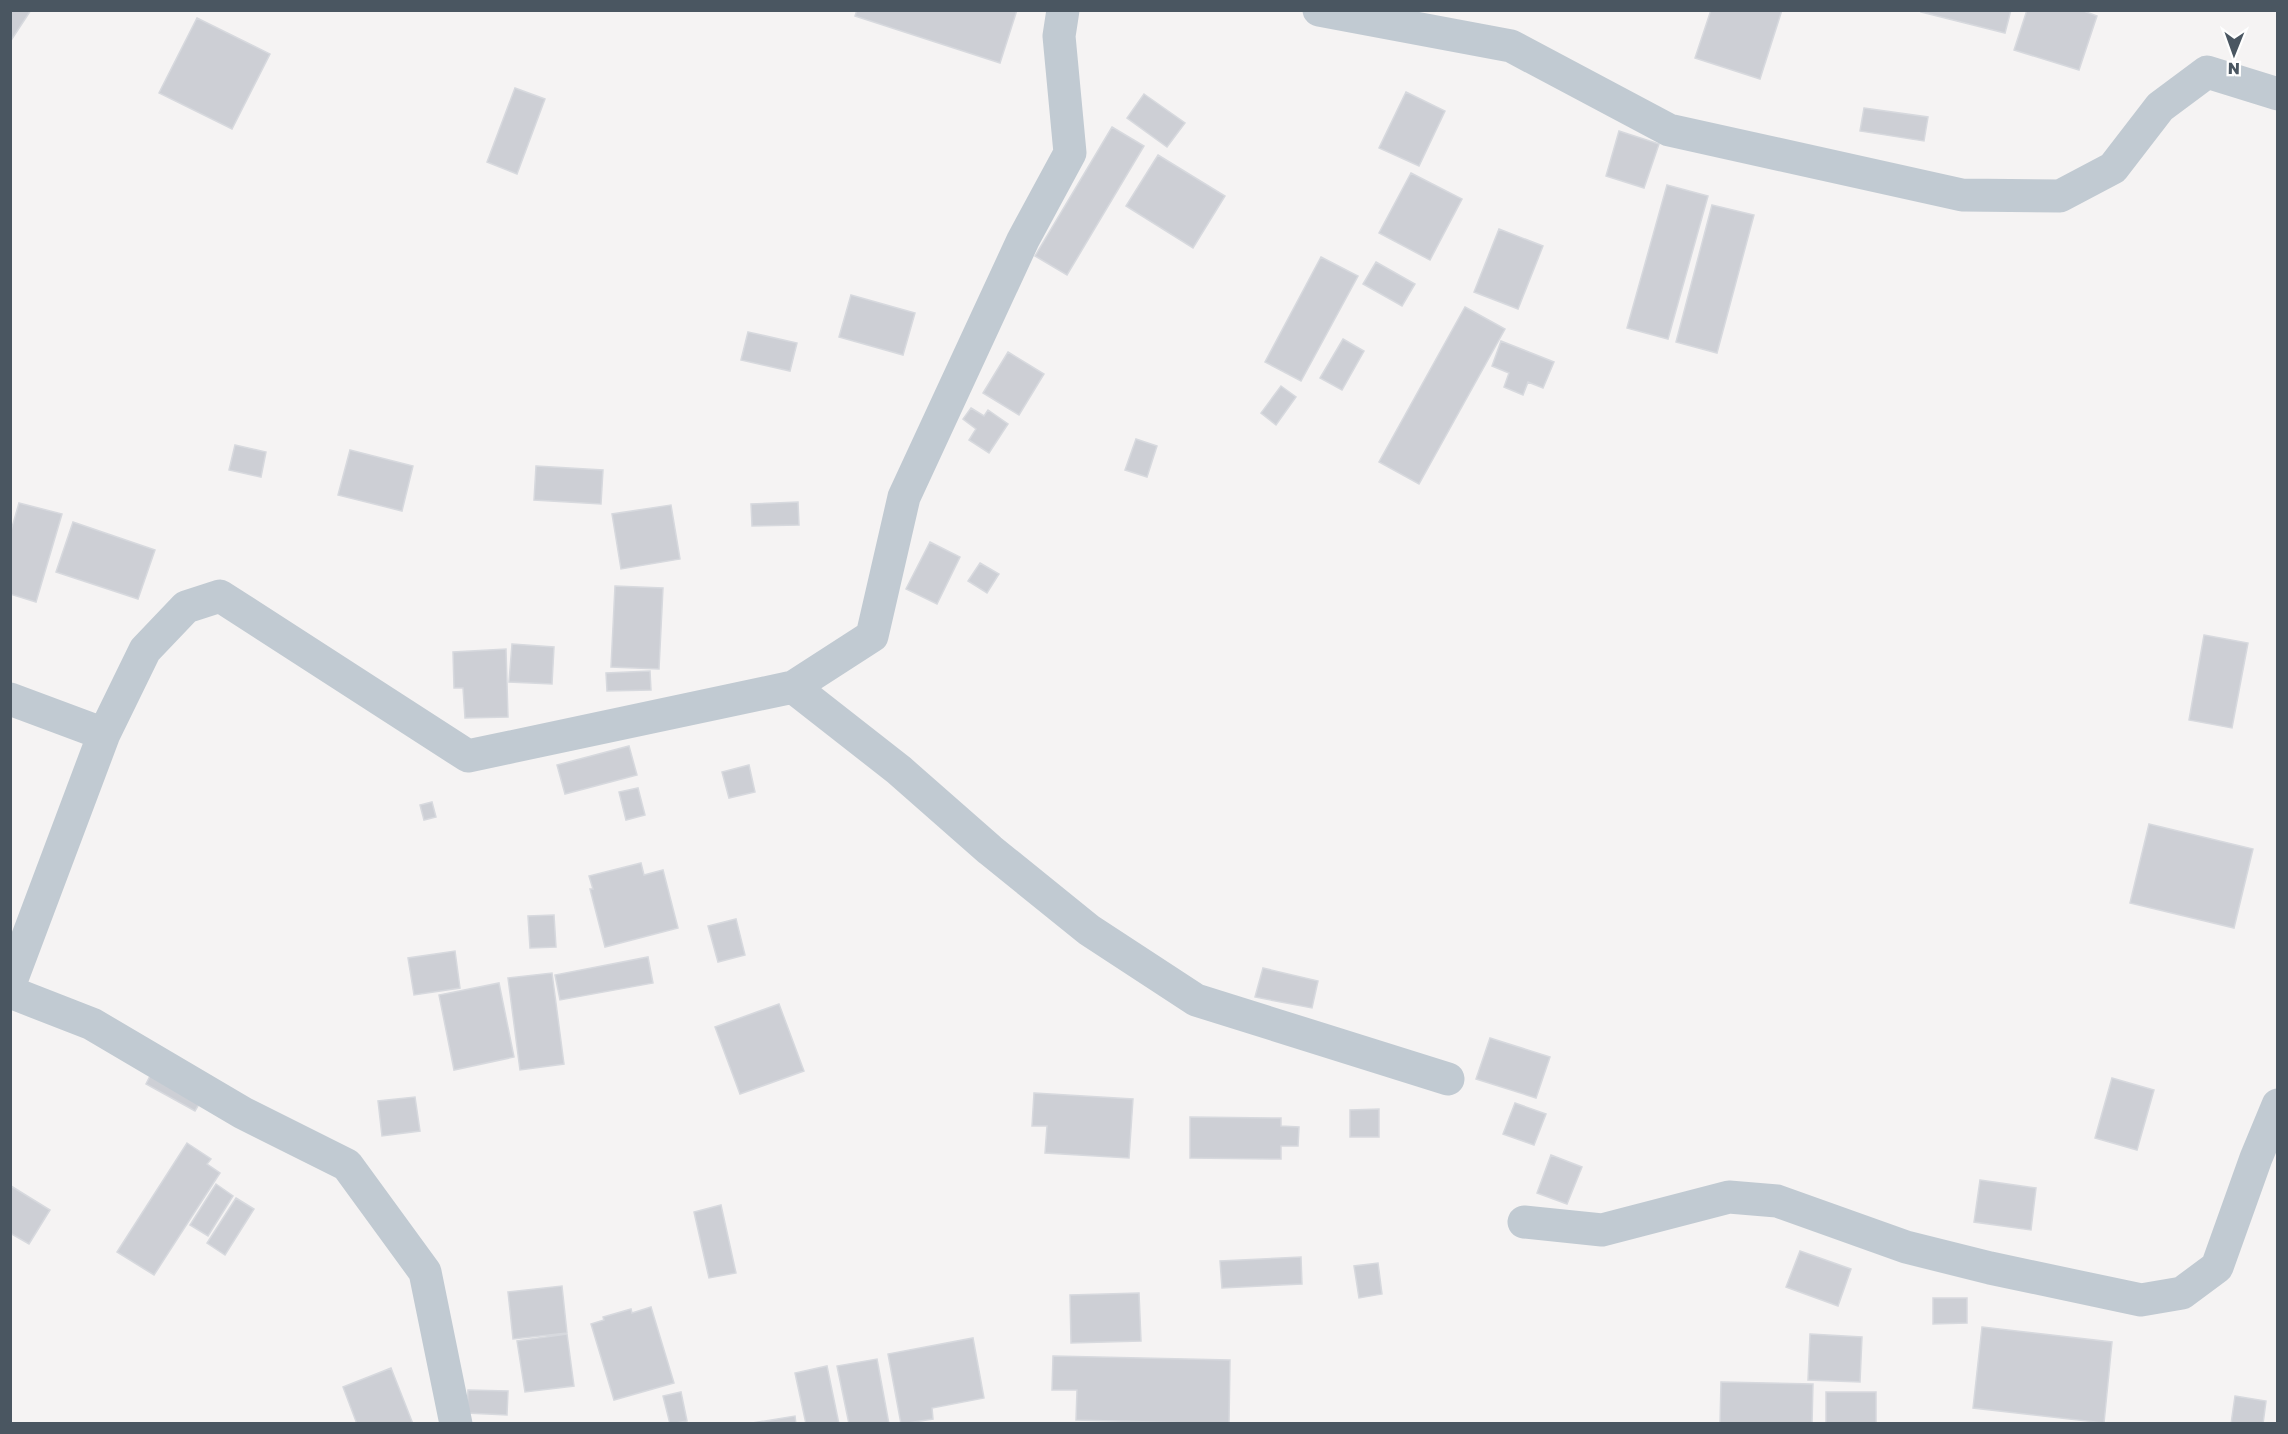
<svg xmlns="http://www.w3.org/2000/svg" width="2288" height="1434" font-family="'Golos Text',sans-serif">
<rect width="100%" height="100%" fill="#f5f3f3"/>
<path fill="#cdcfd5" stroke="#d7d9de" stroke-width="1.5" d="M10,10H31L10,42Z
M857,10H1017L1000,63L855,16Z
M1711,10H1782L1760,79L1695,58Z
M1922,10H2011L2005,33L1921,12Z
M2027,10H2081L2097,16L2079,70L2014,50Z
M197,18L270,54L232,129L159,93Z
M515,88L545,99L517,174L487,162Z
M1406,92L1445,111L1419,166L1379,148Z
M1144,94L1185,123L1167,147L1127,118Z
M1864,108L1928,117L1924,141L1860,131Z
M1112,127L1144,146L1067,275L1035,256Z
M1619,131L1659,144L1644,188L1606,176Z
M1158,155L1225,196L1193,248L1126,206Z
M1411,173L1462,199L1430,260L1379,233Z
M1667,185L1708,196L1668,339L1627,328Z
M1712,205L1754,215L1717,353L1676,342Z
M1499,229L1543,246L1518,309L1474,292Z
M1321,257L1358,276L1301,381L1265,362Z
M1376,262L1415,284L1402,306L1363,284Z
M851,295L915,313L903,355L839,337Z
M1465,307L1505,329L1419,484L1379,462Z
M748,332L797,343L790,371L741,360Z
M1343,339L1364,351L1342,390L1320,378Z
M1501,341L1554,362L1543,388L1528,382L1523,395L1504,387L1509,373L1492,366Z
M1008,352L1044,374L1019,415L983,393Z
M1281,386L1296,397L1276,425L1261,413Z
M971,408L984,416L988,410L1008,424L989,453L969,440L976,429L963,419Z
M1136,439L1157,446L1147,477L1125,470Z
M235,445L266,452L261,477L229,470Z
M350,450L413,466L402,511L338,495Z
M536,466L603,470L601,504L534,500Z
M798,502L799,525L752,526L751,504Z
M19,503L62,514L36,602L10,594V534Z
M671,505L680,559L621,569L612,514Z
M73,522L155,550L138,599L56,572Z
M930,542L960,557L937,604L906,589Z
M980,563L999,574L987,593L968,581Z
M615,586L663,588L659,669L611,667Z
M2204,635L2248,643L2232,728L2189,720Z
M512,644L554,647L552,684L509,682Z
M506,649L508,717L465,718L463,688H454L453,652Z
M650,671L651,690L607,691L606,673Z
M629,746L637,775L565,794L557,765Z
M749,765L755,792L729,798L722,772Z
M638,788L645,815L626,820L619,792Z
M432,802L436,817L424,820L420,805Z
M2149,824L2253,849L2234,928L2130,903Z
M641,863L644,875L663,870L678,928L605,947L590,889H593L589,876Z
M554,915L556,947L530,948L528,916Z
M736,919L745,955L718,962L708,926Z
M455,951L460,988L414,995L408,958Z
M648,957L653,983L560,1000L555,975Z
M1263,968L1318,981L1312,1008L1255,997Z
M552,973L564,1064L520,1070L508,978Z
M499,983L514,1057L454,1070L439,995Z
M779,1004L804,1071L740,1094L715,1027Z
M1490,1038L1550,1057L1536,1098L1476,1079Z
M152,1072L202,1099L195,1111L146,1084Z
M2112,1078L2154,1090L2137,1150L2095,1138Z
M1034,1093L1133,1099L1129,1158L1045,1153L1047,1126H1032Z
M415,1097L420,1131L382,1136L378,1101Z
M1515,1103L1546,1114L1534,1145L1503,1134Z
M1379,1109V1137H1350V1110Z
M1190,1117L1281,1118V1126L1299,1127L1298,1146H1281V1159L1190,1158Z
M187,1143L211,1159L207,1164L220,1173L154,1275L117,1252Z
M1551,1155L1582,1167L1567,1204L1537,1193Z
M1980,1180L2036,1188L2031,1230L1974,1222Z
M216,1184L233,1196L208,1236L190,1225Z
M11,1186L50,1210L29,1244L10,1233Z
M236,1198L254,1209L225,1255L207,1243Z
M721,1205L736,1273L709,1278L694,1212Z
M1800,1251L1851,1269L1838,1306L1786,1287Z
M1301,1257L1302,1284L1222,1288L1220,1261Z
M1378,1263L1382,1294L1359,1298L1354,1266Z
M562,1286L567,1333L513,1339L508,1292Z
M1139,1293L1141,1341L1071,1343L1070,1295Z
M1933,1298H1967V1323L1933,1324Z
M651,1307L674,1383L614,1400L591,1324L604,1320L603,1317L631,1309L632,1313Z
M1982,1327L2112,1342L2104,1423L1973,1408Z
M567,1334L574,1386L525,1392L517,1341Z
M1810,1334L1862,1337L1860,1382L1808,1380Z
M973,1338L984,1398L932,1408L933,1419L901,1424L888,1354Z
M1053,1356L1230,1360L1229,1424L1076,1420L1077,1390H1052Z
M877,1359L889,1424H849L837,1366Z
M827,1366L839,1424H806L795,1373Z
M391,1368L413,1424H357L343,1387Z
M1721,1382L1813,1384L1812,1424H1720Z
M468,1390L508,1391L507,1415L467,1413Z
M681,1392L687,1421L670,1424L663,1396Z
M1826,1392H1876V1424H1826Z
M2235,1396L2266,1401L2263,1424H2231Z
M795,1416L796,1424H746Z"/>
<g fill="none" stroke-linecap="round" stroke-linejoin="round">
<path stroke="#c1cad2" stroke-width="33" d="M1319,10L1511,46L1669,130L1962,195L2060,196L2113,168L2160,107L2207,72L2278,94
M793,687L899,770L990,850L1089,930L1196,1000L1448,1079
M10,699L104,734
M10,984L104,734L145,650L186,607L220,596L468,756L793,687L872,636L904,497L1023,240L1070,153L1059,36L1063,10
M10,992L92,1024L243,1113L347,1165L425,1272L456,1424
M1524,1222L1602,1230L1729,1197L1777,1201L1906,1247L1990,1268L2141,1300L2182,1293L2217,1267L2256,1158L2278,1105"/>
</g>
<rect width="2288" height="1434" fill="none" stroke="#4a5661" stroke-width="24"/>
<g transform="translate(2234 54) rotate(181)" stroke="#ffffff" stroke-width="4.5" paint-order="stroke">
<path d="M0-4.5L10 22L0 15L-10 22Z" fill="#4a5661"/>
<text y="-9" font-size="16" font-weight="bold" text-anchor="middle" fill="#4a5661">N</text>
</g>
</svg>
